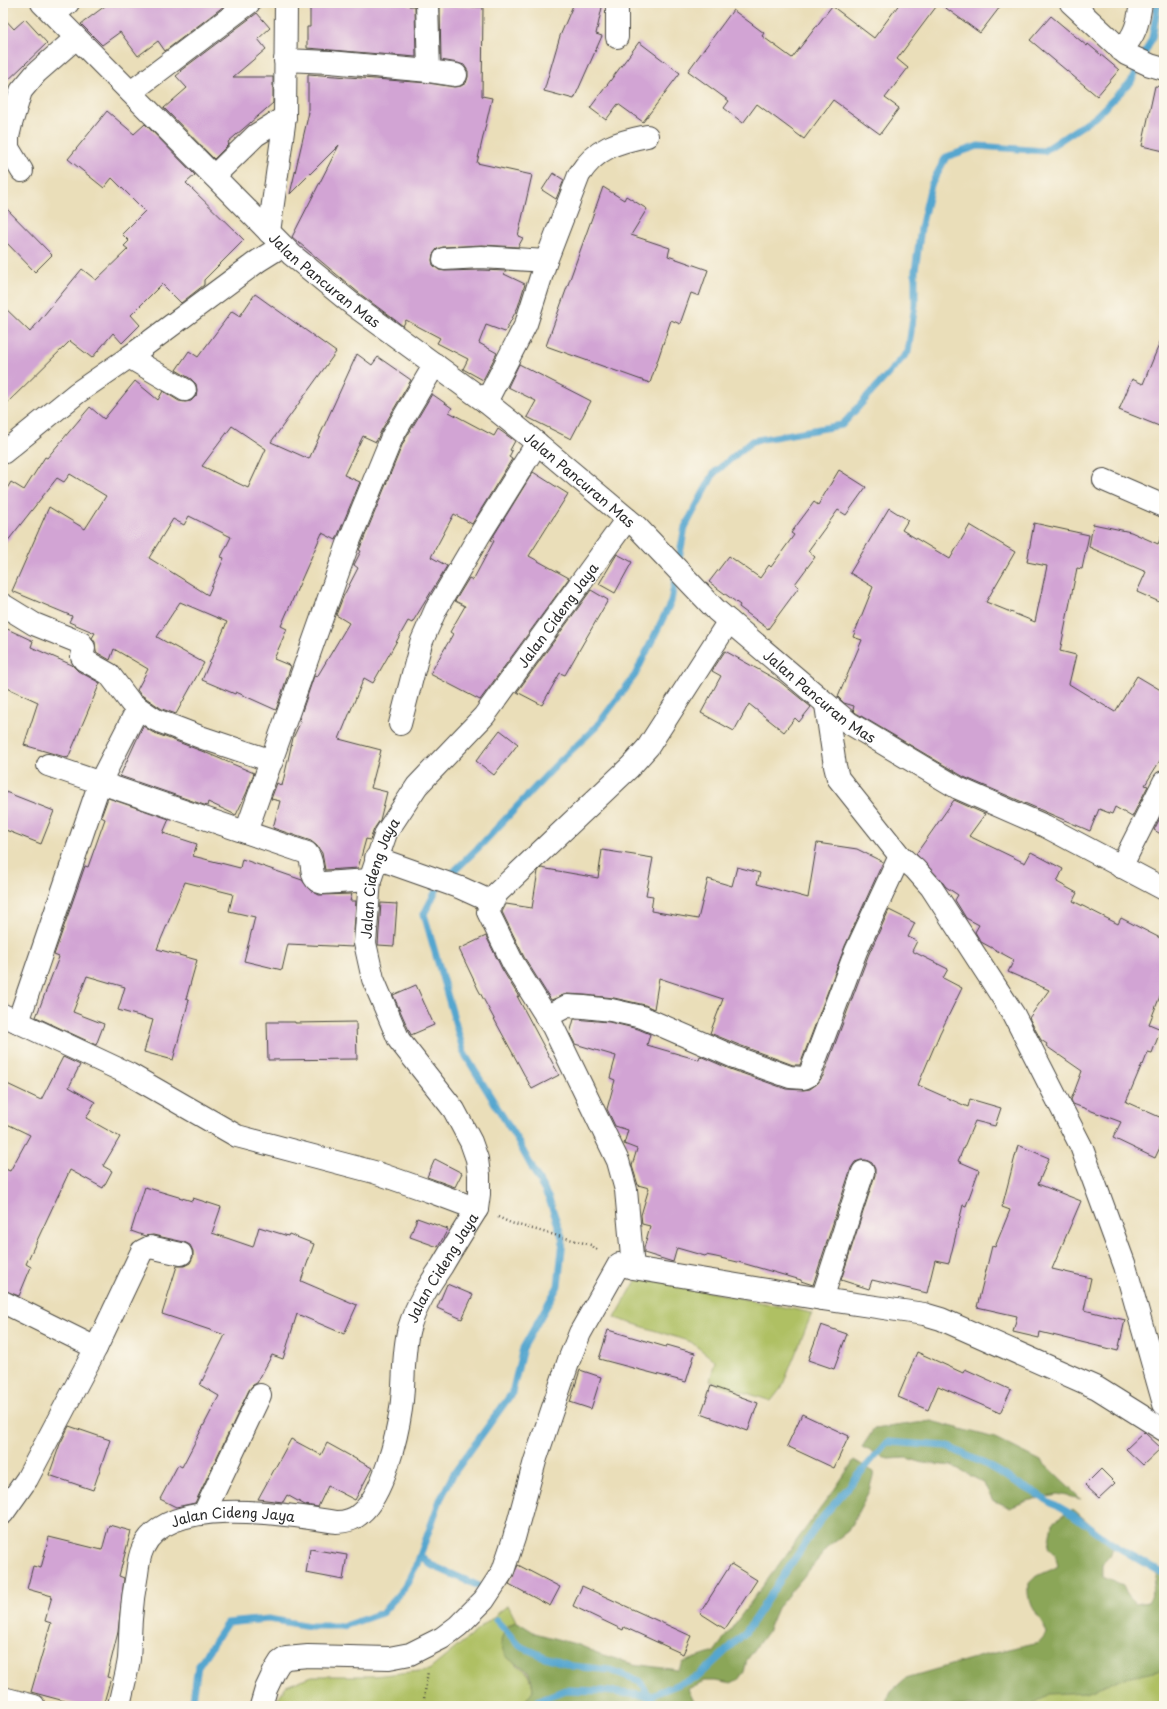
<svg xmlns="http://www.w3.org/2000/svg" width="1167" height="1709" font-family="'Playpen Sans',sans-serif">
<rect width="100%" height="100%" fill="#fbf7ec"/>
<filter id="ink" filterUnits="userSpaceOnUse"><feTurbulence type="fractalNoise" baseFrequency=".025" numOctaves="2"/><feDisplacementMap in="SourceGraphic" scale="8" xChannelSelector="R" yChannelSelector="G"/><feConvolveMatrix kernelMatrix="1 2 1 2 8 2 1 2 1" color-interpolation-filters="sRGB"/></filter>
<filter id="wash" filterUnits="userSpaceOnUse"><feTurbulence type="fractalNoise" baseFrequency=".012" numOctaves="4" result="noise"/><feDisplacementMap in="SourceGraphic" scale="16" xChannelSelector="R" yChannelSelector="G"/><feGaussianBlur stdDeviation="0.9" result="paint"/><feColorMatrix in="noise" values="0 0 0 0 0 0 0 0 0 0 0 0 0 0 0 0 0 1.4 0 .05"/><feComposite in="paint" operator="in"/></filter>
<g filter="url(#wash)">
<rect width="100%" height="100%" fill="#eadeb9"/>
<path fill="#afc063" stroke="#6d7647" d="M638,1277L812,1313L782,1387L771,1401L710,1381L715,1361L691,1342L615,1318Z
M508,1605L516,1621L506,1627L516,1665C528,1671 532,1677 533,1691L526,1700L518,1706H273L286,1686L312,1676H374L429,1670Z
M1164,1624V1706H913Z"/>
<path fill="#8ba659" stroke="#5b6842" d="M931,1421L995,1438L1041,1461L1081,1499L1058,1494L1026,1501L1010,1508L992,1500L984,1483L953,1466L923,1463L907,1458L888,1459L862,1447L874,1429Z
M854,1460L874,1472L869,1491L848,1531L832,1543L777,1608L767,1632L747,1660L744,1672L737,1681L731,1684L715,1681H704L688,1689L696,1706H518L526,1700L533,1690C532,1683 532,1675 526,1670C521,1665 513,1663 508,1658C495,1643 502,1630 516,1621L535,1633L579,1645L600,1654L633,1664L678,1670L684,1662L714,1652L834,1490Z
M1073,1509L1114,1545L1110,1556L1102,1564V1576L1123,1585L1128,1596L1136,1604L1148,1602C1153,1592 1154,1581 1158,1571L1164,1569V1670L1121,1679L1086,1692L1050,1694L1029,1706H884L889,1693L906,1678L995,1652L1039,1642L1047,1633C1039,1613 1027,1607 1029,1583C1038,1573 1047,1573 1058,1566L1055,1555L1048,1547L1052,1523Z"/>
<g fill="none" stroke-linecap="round" stroke-linejoin="round">
<path stroke="#55a6cf" stroke-width="7" d="M678,564L685,527L714,473L752,441L842,425L908,352L915,304V271L921,228L931,185L946,157L978,146L1044,151L1095,117L1131,82L1152,38L1158,3
M420,1555L431,1565L479,1586
M496,1620L520,1646L545,1657L572,1666L610,1670L640,1681L649,1696L657,1706
M192,1706L198,1666L227,1623L268,1619L310,1626H344L382,1613L404,1588L417,1564L440,1500L454,1473L512,1393L523,1348L558,1286L563,1240L549,1199L516,1138L464,1053L424,914L438,887L482,844L558,763L597,726L635,675L671,602L676,574
M536,1706L539,1700L565,1690L603,1691L649,1696L699,1676L745,1633L822,1518L887,1442L946,1446L983,1463L1073,1515L1114,1545L1164,1574"/>
</g>
<g id="blocks">
<path fill="#d2a4d4" fill-rule="evenodd" d="M109,3H228L165,51L158,41L138,56L120,32L102,45L81,24Z
M310,3H409V6H415L416,57L307,48V27H310Z
M574,3H603L596,34L602,36L574,99L544,91L560,36Z
M900,3H939L897,59L908,68L885,98L899,108L880,134L833,100L804,139L757,104L743,123L724,108L729,101L688,71L733,10L764,33L762,36L792,58L832,6L874,38Z
M939,3H1003L980,33Z
M440,6L483,7L482,96L492,98L477,163L532,175L518,236L523,238L518,247L482,245L443,247L437,249L433,254L432,260L433,265L439,270L445,271L481,270L506,271L504,274L525,284L518,307L505,332L486,325L479,343L497,353L483,380L463,369L468,359L437,343L440,338L406,320L403,326L360,294L292,237L339,145L290,194L309,112H308V74L428,83L454,87L461,86L466,83L468,77V71L464,65L458,63L441,60Z
M257,13L270,28L258,39L266,49L233,77H273V103L228,142L229,144L214,159L164,108L187,88L176,76L181,72L180,71Z
M1051,16L1087,46L1088,44L1119,70L1097,96L1030,40Z
M3,17L14,29L25,19L47,43L3,85Z
M639,42L680,73L643,122L618,104L606,120L590,108Z
M1155,86L1164,87V151L1142,146Z
M107,111L134,134L145,124L195,175L186,183L244,240L204,280V285L181,303L162,284L131,315L140,325L122,343L113,333L92,358L70,341L3,407V306L30,332L82,269L96,280L128,249L124,246L129,241L122,234L145,211L112,178L104,188L68,159Z
M553,173L564,180L556,199L542,190Z
M603,187L624,200L626,196L647,209L631,235L670,248L668,256L708,270L699,296L691,293L680,324L671,320L650,383L546,346Z
M3,205L52,255L35,272L3,239Z
M255,294L336,352L271,442L309,459L357,354L372,365L378,357L411,380L381,431L376,442L363,436L344,475L360,482L336,540L322,533L281,626L287,629L274,659L291,666L276,710L236,692L235,694L202,680L227,622L180,602L157,637L204,663L176,714L162,709L140,694L137,690L148,669L114,649L110,660L96,652L95,642L92,638L95,633L69,622L72,616L12,591L49,507L85,529L106,496L70,474L64,482L57,478L3,547V495L11,482L24,490L45,457L47,458L90,407L104,419L135,381L158,400L163,391L179,401L185,402L191,401L196,396L197,390L196,384L191,379L176,370L189,351L198,357L232,311L240,316ZM232,426L266,449L248,488L202,466ZM189,516L231,537L221,557L224,558L208,595L149,558L173,519L184,525Z
M1163,335H1164V428L1119,410L1132,379L1143,384Z
M519,364L591,401L571,439L527,417L536,401L508,387Z
M432,394L452,408L449,412L494,436L498,429L515,441L510,450L512,451L509,457L512,459L472,524L454,514L431,557L447,566L412,623L408,621L373,683L364,678L339,739L381,750L371,788L387,792L380,820L374,829L370,840L366,839L358,868L325,870L322,853L317,846L311,841L273,828L280,801L271,799L277,783L282,786L293,738L301,721L299,720L314,676L317,677L349,623L336,615L343,597L358,568L354,565L361,551L359,550L360,548L403,443Z
M839,470L866,487L846,515L838,510L808,551L815,557L795,584L799,587L768,629L739,607L740,605L709,582L729,556L760,578L769,565L771,567L794,535L791,533L814,502L818,505Z
M533,472L568,494L529,556L569,578L480,700L430,674L453,634L450,632L465,606L455,601L469,578L473,580L494,541L491,540Z
M889,508L908,520L902,530L950,559L970,525L1015,552L986,602L1035,622L1047,566L1027,562L1034,523L1089,535L1082,569L1077,568L1060,651L1076,655L1069,684L1115,712L1137,676L1164,692V754L1145,785L1148,786L1132,817L1115,807L1112,814L1099,809L1090,831L964,777L856,713L853,710L854,706L844,703L838,697L862,640L853,637L873,587L850,573Z
M1093,524L1131,532L1158,544L1164,531V604L1137,592L1146,572L1089,547Z
M617,554L632,562L615,593L599,584Z
M591,590L608,600L565,675L560,673L542,705L517,692Z
M3,627L33,641L31,647L72,665L78,671L100,683L68,758L24,745L38,702L3,686Z
M725,651L779,681L811,707L799,722L795,718L784,732L749,704L734,731L701,713L721,676L712,671Z
M143,726L152,732L204,752L254,773L247,792L236,815L208,802L207,806L120,776Z
M500,730L518,744L494,775L476,761Z
M3,791L54,811L41,844L3,829Z
M108,798L169,819L163,833L197,844L193,856L240,868L242,859L302,880L310,890L319,895L352,894L350,901H356L353,947L288,944L282,970L244,961L255,917L229,911L233,894L185,882L157,949L197,960L186,999L189,1000L173,1060L144,1052L153,1020L118,1010L125,987L87,976L73,1012L104,1024L96,1045L36,1017L59,957L54,955L85,866L88,867L105,819L101,817Z
M954,800L985,814L969,836L1025,863L1031,852L1063,869L1057,882L1077,893L1073,901L1118,924L1121,918L1164,940V986L1149,1024L1161,1029L1152,1053L1148,1052L1143,1065L1142,1064L1126,1102L1164,1119V1139L1155,1158L1113,1138L1121,1122L1073,1104L1071,1100L1082,1071L1046,1046L1047,1044L1041,1040L1029,1018L1049,990L1008,972L1014,960L981,942L975,932L979,925L966,918L955,900L958,895L946,887L940,879L916,854Z
M1164,810V836L1154,830Z
M817,843L857,849L883,862L845,946L800,1065H793L739,1045L710,1033L723,999L659,978L654,1009L645,1005L614,998L585,995L567,994L551,1000L524,957L502,912L506,904L532,908L538,871L541,868L598,878L602,850L653,858L646,895L653,896L651,911L698,919L708,879L732,886L737,867L760,873L757,884L808,898Z
M381,903L397,904L394,946L378,945Z
M889,910L915,923L908,937L917,941L912,951L948,969L943,978L962,988L940,1033L918,1085L968,1107L970,1099L1001,1108L995,1126L975,1121L958,1161L979,1170L966,1206L963,1205L949,1263L935,1260L927,1293L872,1280L869,1289L841,1280L875,1175V1169L872,1163L866,1160H861L855,1162L851,1168L813,1285L801,1281V1280L742,1263L716,1257L706,1255L705,1256L677,1248L673,1262L644,1253V1248L650,1226L642,1224L641,1215L649,1188L638,1185L632,1166L637,1149L624,1144L628,1130L615,1126L607,1109L615,1080L610,1078L616,1056L575,1044L570,1034L574,1019L609,1022L638,1029L650,1034L647,1045L699,1060L700,1056L730,1069L786,1089L803,1090L810,1089L818,1083L823,1076L868,956Z
M486,936L502,969L519,997L517,996L559,1075L532,1089L478,989L459,949Z
M416,985L434,1025L411,1035L393,995Z
M267,1022H295V1023L356,1022L357,1059L268,1060Z
M63,1057L80,1065L69,1087L95,1102L86,1118L120,1137L103,1166L112,1171L103,1188L70,1170L26,1264L31,1267L19,1296L3,1290V1168L10,1171L30,1135L3,1122V1082L41,1100Z
M1018,1145L1049,1158L1038,1184L1081,1201L1052,1269L1091,1278L1084,1310L1125,1320L1118,1351L1040,1332L1039,1338L1013,1332L1017,1316L977,1307L992,1246L995,1247L1010,1210L1002,1207Z
M435,1159L462,1173L455,1187L427,1177Z
M145,1187L192,1201L193,1198L221,1207L212,1233L253,1247L259,1227L288,1236L289,1234L314,1244L301,1281L357,1305L344,1334L297,1314L283,1359L272,1355L257,1383L253,1385L249,1390L195,1503L176,1507L160,1499L178,1465L182,1467L219,1396L200,1385L225,1335L162,1314L177,1266H184L190,1263L193,1257V1251L190,1245L184,1242L153,1235L145,1236L131,1231Z
M417,1218L448,1229L438,1247L410,1237Z
M447,1284L473,1295L462,1319L437,1308Z
M821,1325L847,1334L834,1369L808,1360Z
M608,1330L666,1347L667,1345L695,1353L686,1382L599,1359Z
M917,1352L963,1373L965,1369L1011,1390L1000,1413L938,1386L928,1410L898,1397Z
M580,1370L601,1377L591,1409L570,1402Z
M711,1386L758,1403L748,1431L701,1414Z
M802,1414L849,1436L834,1468L787,1446Z
M69,1426L110,1440L93,1490L49,1475L60,1444Z
M1144,1432L1161,1448L1143,1465L1126,1449Z
M291,1439L321,1455L327,1443L372,1468L355,1500L328,1486L318,1507L305,1505L287,1495L283,1502L258,1499Z
M1101,1469L1115,1483L1099,1498L1085,1485Z
M109,1525L131,1531L119,1576L124,1578L118,1632L107,1677L111,1678L103,1706H83L31,1692L51,1623L45,1621L52,1596L27,1589L33,1566L41,1568L49,1537L102,1550Z
M310,1549L347,1555L343,1580L306,1573Z
M731,1564L757,1580L725,1629L700,1613Z
M518,1565L560,1587L550,1606L509,1584Z
M582,1586L691,1636L683,1654L624,1627L623,1630L573,1606Z"/>
</g>
</g>
<g filter="url(#ink)">
<use href="#blocks" fill-opacity="0" stroke="#484640" stroke-width="1"/>
<g fill="none" stroke-linecap="round" stroke-linejoin="round">
<g stroke="#484640" stroke-width="24">
<g id="minor">
<path id="s1" d="M42,3L292,255L352,304L486,402L537,443L637,527L716,610L849,723L958,788L1045,826L1164,889"/>
<path d="M427,3L429,71L456,75"/>
<path d="M1071,3L1126,54L1150,65L1164,69"/>
<path d="M54,14L68,3"/>
<path d="M617,37V3"/>
<path d="M1121,50C1136,35 1138,23 1141,3"/>
<path d="M285,60L330,62L429,71"/>
<path d="M131,92L249,3"/>
<path d="M22,171L8,148V137L11,124L21,91L36,73L76,38"/>
<path d="M214,176L256,135L285,117"/>
<path d="M269,232L285,117L286,3"/>
<path d="M444,259L481,257L546,261"/>
<path d="M129,357L185,390"/>
<path d="M486,402L526,324L546,261L579,175C596,148 617,142 647,136"/>
<path d="M3,453L77,393L129,357L258,261L282,246"/>
<path d="M1104,480L1164,506"/>
<path d="M3,605L34,624L81,643L84,648L82,657L84,660L109,674L131,703L156,720L203,738L272,761"/>
<path d="M826,705L835,766L838,778L900,856L915,869L931,887L1014,1015L1081,1146L1125,1266L1164,1404"/>
<path d="M400,724L421,643L436,609L479,536L537,443"/>
<path d="M48,765L307,853C316,863 307,880 323,883L370,880"/>
<path d="M246,832L348,544L392,437L435,364"/>
<path d="M376,858L461,888L492,902"/>
<path d="M1121,867L1164,782"/>
<path d="M3,1015L129,1074L237,1136L374,1172L429,1191L477,1209"/>
<path d="M546,1017L567,1006L584,1007L611,1010L642,1017L734,1057L790,1077L804,1078L808,1076L811,1071L856,951L900,856"/>
<path d="M18,1022L100,782L138,708"/>
<path d="M633,1268L626,1190L618,1161L553,1027L513,963L488,912L497,893L630,767L648,747L729,621"/>
<path d="M822,1299L863,1172"/>
<path d="M3,1302L96,1348L27,1479L3,1513"/>
<path d="M96,1348L142,1251L150,1247L181,1254"/>
<path d="M204,1513L260,1395"/>
<path d="M3,1698L34,1706"/>
<path id="s2" d="M119,1706C122,1690 127,1674 129,1659C130,1646 130,1632 131,1619C132,1604 134,1589 137,1574C138,1565 139,1556 143,1548C168,1493 290,1515 336,1522C345,1522 355,1519 361,1513C383,1495 397,1437 401,1409C405,1382 402,1354 409,1328C416,1305 429,1285 442,1266C453,1247 465,1228 477,1209L479,1194V1175L477,1159L471,1142L454,1110L399,1040L373,979L365,943L370,880L386,833L417,786L484,716L627,519"/>
<path d="M261,1706L266,1689L275,1670L280,1662L286,1658L308,1656L389,1658L410,1654L442,1638L458,1626L484,1600L503,1571L514,1538L535,1461L569,1360L580,1333L619,1264L633,1268L822,1299L924,1314L941,1319L1097,1388L1164,1430"/>
</g>
</g>
<path stroke="#484640" stroke-width="2.5" stroke-dasharray="1 3" stroke-linecap="butt" d="M498,1217L511,1223L591,1245L599,1251
M423,1706L428,1671"/>
<use href="#minor" stroke="#fff" stroke-width="22"/>
</g>
</g>
<g text-anchor="middle" dominant-baseline="central" stroke-width="4" stroke-linejoin="round" paint-order="stroke">
<g font-size="14" fill="#2b2b2b" stroke="#fbf7ec">
<text stroke="none"><textPath href="#s1" startOffset="396">Jalan Pancuran Mas</textPath></text>
<text stroke="none"><textPath href="#s1" startOffset="720">Jalan Pancuran Mas</textPath></text>
<text stroke="none"><textPath href="#s2" startOffset="1413">Jalan Cideng Jaya</textPath></text>
<text stroke="none"><textPath href="#s1" startOffset="1044">Jalan Pancuran Mas</textPath></text>
<text stroke="none"><textPath href="#s2" startOffset="1089">Jalan Cideng Jaya</textPath></text>
<text stroke="none"><textPath href="#s2" startOffset="657">Jalan Cideng Jaya</textPath></text>
<text stroke="none"><textPath href="#s2" startOffset="262">Jalan Cideng Jaya</textPath></text>
</g>
</g>
<rect width="1167" height="1709" fill="none" stroke="#fbf7ec" stroke-width="16"/>
</svg>
